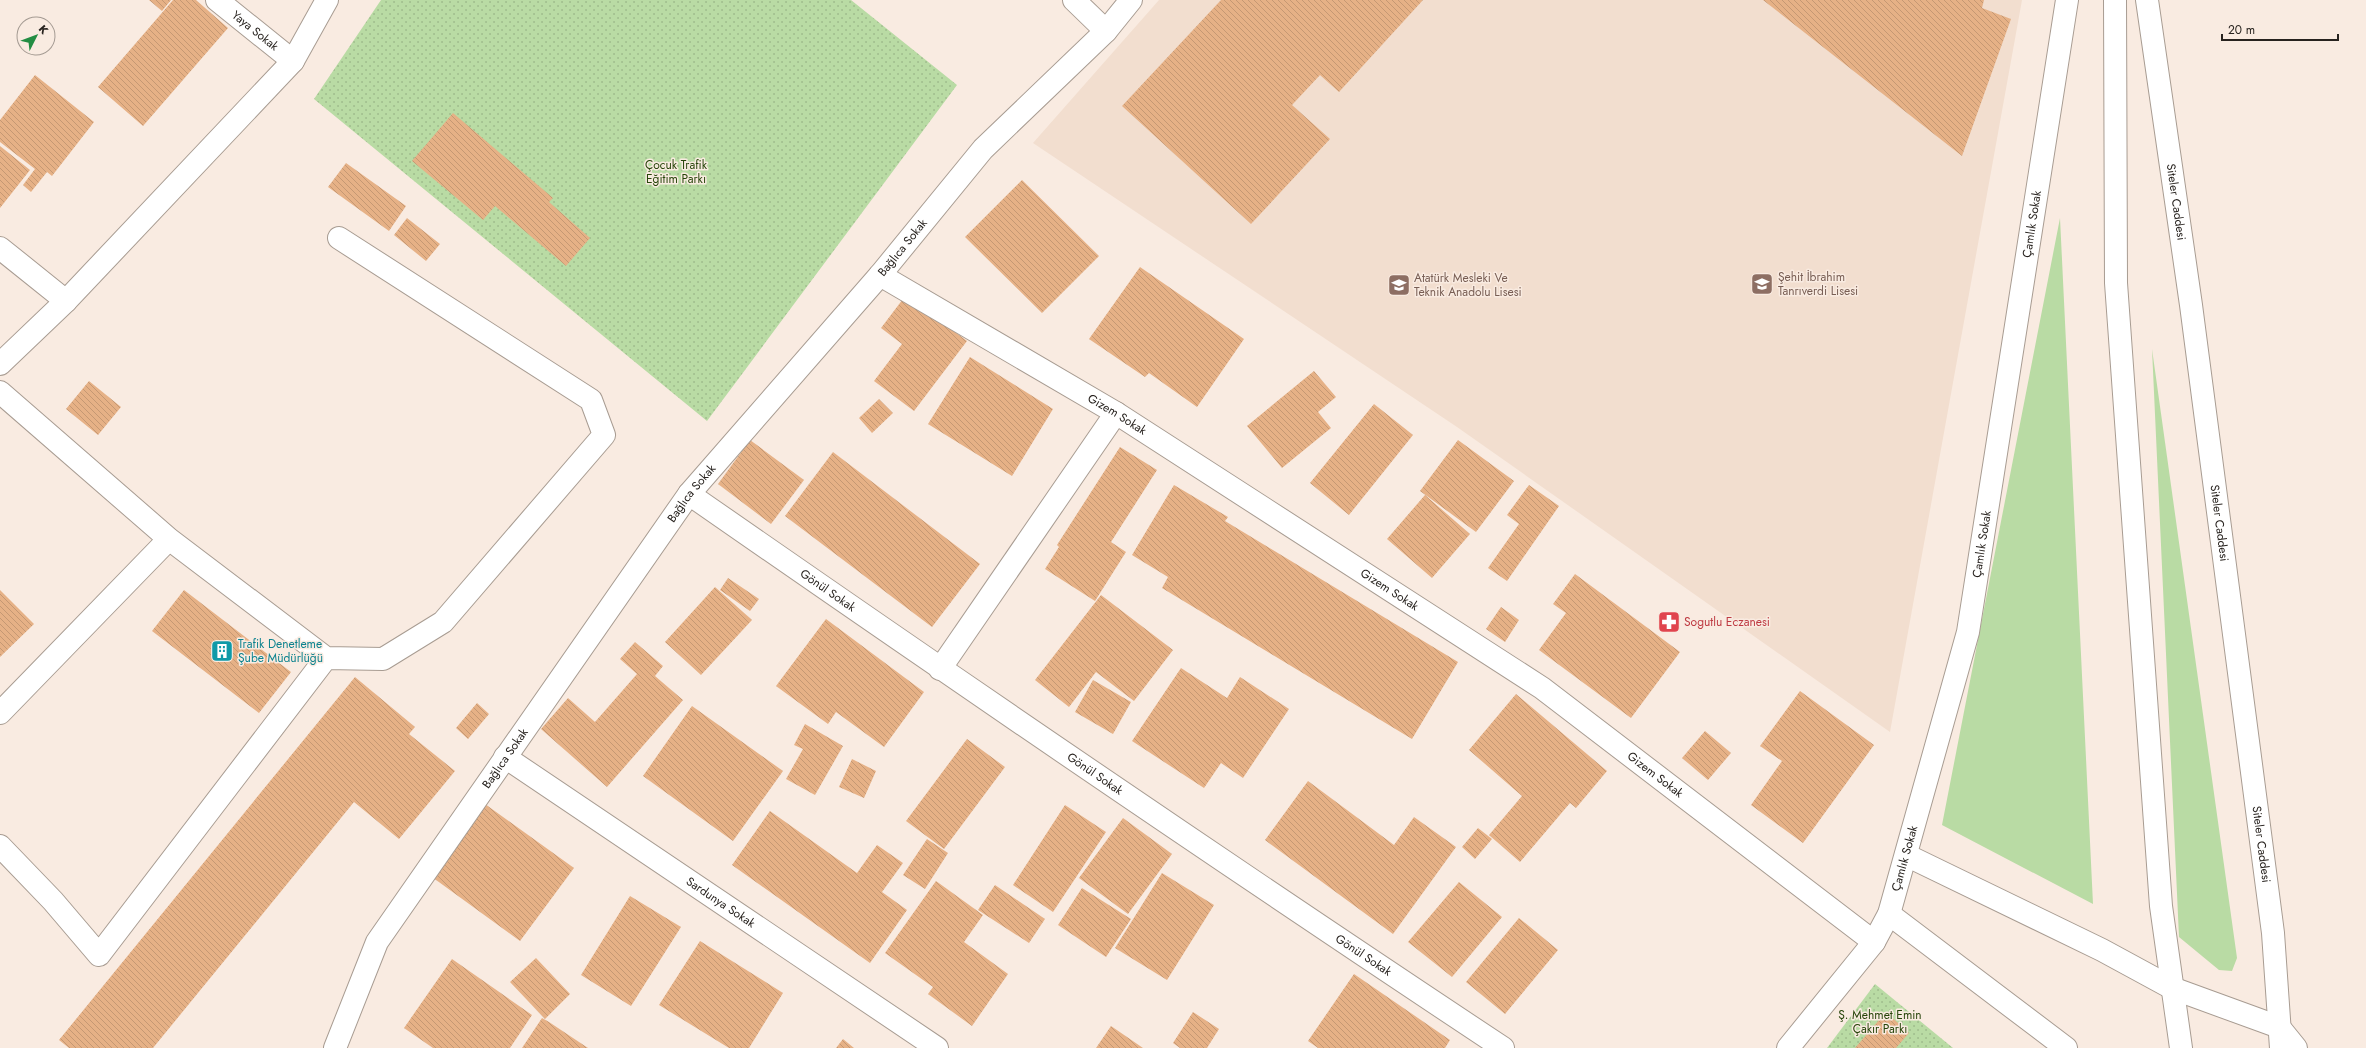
<svg xmlns="http://www.w3.org/2000/svg" width="2366" height="1048" font-family="Jost,sans-serif">
<defs>
<pattern id="park-dots" width="8" height="8" patternUnits="userSpaceOnUse"><rect width="8" height="8" fill="#b9dba4"/><path d="M2 2h.1M6 6h.1" fill="none" stroke="#9fbc8d" stroke-width="1.8" stroke-linecap="round"/></pattern>
<pattern id="building-back-hatch" width="6" height="6" patternUnits="userSpaceOnUse"><rect width="6" height="6" fill="#e6b186"/><path d="M-1 5l2 2M0 0l6 6M5-1l2 2" fill="none" stroke="#c59873"/></pattern>
</defs>
<rect width="100%" height="100%" fill="#f9ebe1"/>
<path fill="#f2decf" d="M1159,0H2022L1890,732L1457,427L1033,143Z"/>
<path fill="#b9dba4" d="M2060,218L2093,904L1942,825Z
M2152,349L2237,958L2232,971L2219,970L2179,937Z"/>
<path fill="url(#park-dots)" d="M381,0H851L957,85L707,421L314,99Z
M1875,984L1953,1048H1827Z"/>
<path fill="url(#building-back-hatch)" d="M149,0H171L162,11Z
M173,0H196L228,28L143,126L98,87Z
M1221,0H1423L1339,92L1320,75L1292,105L1330,139L1251,224L1122,106Z
M1763,0H1984L1982,8L2011,19L1962,156Z
M35,75L94,122L52,176L47,172L31,192L23,185L35,169L0,142V120Z
M453,113L553,198L549,202L590,238L566,266L495,206L483,220L412,161Z
M0,146L30,170L0,208Z
M346,163L406,206L389,231L328,187Z
M1022,180L1099,256L1042,313L965,237Z
M407,218L440,244L426,261L394,235Z
M1140,267L1244,339L1197,407L1149,373L1145,377L1089,339Z
M906,295L967,341L914,411L874,381L902,344L881,328Z
M970,357L1053,409L1012,476L928,424Z
M1314,371L1336,397L1318,412L1331,428L1282,468L1247,426Z
M89,381L121,407L98,435L66,409Z
M879,399L893,413L872,433L859,418Z
M1374,404L1413,435L1349,515L1310,483Z
M750,440L804,480L771,524L718,484Z
M1458,440L1514,481L1476,532L1420,491Z
M1120,447L1157,470L1111,542L1126,552L1095,601L1045,569L1059,547L1057,545Z
M833,452L980,564L932,627L785,516Z
M1174,485L1228,517L1225,521L1458,662L1412,739L1162,588L1168,577L1132,555Z
M1529,485L1559,506L1507,581L1488,568L1519,524L1507,515Z
M1425,495L1470,534L1432,578L1387,539Z
M1575,574L1680,652L1631,718L1539,650L1566,613L1553,604Z
M728,578L759,599L750,611L720,590Z
M715,587L752,620L701,675L665,642Z
M0,590L34,624L0,657Z
M184,590L291,672L259,713L152,631Z
M1101,595L1173,650L1134,701L1096,672L1069,707L1035,680Z
M1501,607L1519,620L1505,642L1486,629Z
M826,619L924,692L884,747L836,712L828,724L776,686Z
M635,642L663,666L655,676L683,700L607,787L541,729L568,698L595,722L637,674L620,659Z
M1181,668L1227,698L1240,677L1289,709L1243,778L1221,763L1204,788L1132,741Z
M355,677L415,727L409,734L455,771L399,839L354,802L153,1048H69L59,1040Z
M1093,680L1131,702L1113,734L1075,712Z
M1800,691L1874,745L1803,843L1751,805L1782,761L1760,746Z
M1516,694L1607,771L1576,808L1570,803L1520,862L1489,835L1522,796L1469,750Z
M477,703L489,714L468,739L456,728Z
M692,706L783,771L733,841L643,776Z
M805,724L843,746L815,795L786,779L803,749L794,745Z
M1705,731L1731,753L1708,780L1682,758Z
M967,739L1005,767L944,849L906,821Z
M852,759L876,771L864,798L839,787Z
M1308,781L1394,845L1414,817L1456,847L1393,934L1265,840Z
M485,804L574,868L520,941L432,877Z
M1065,805L1106,832L1053,912L1013,885Z
M770,811L857,873L877,845L903,863L882,892L907,910L870,963L732,865Z
M1123,818L1172,854L1128,914L1079,878Z
M1478,828L1492,839L1475,859L1462,847Z
M927,839L948,853L925,889L903,875Z
M1162,873L1214,905L1167,980L1115,948Z
M936,881L983,915L964,942L1008,974L972,1026L928,994L933,987L885,953Z
M1459,882L1502,917L1452,977L1408,942Z
M995,885L1045,919L1029,943L978,910Z
M1082,888L1131,919L1106,957L1058,925Z
M630,896L681,927L631,1006L581,975Z
M1519,918L1558,950L1505,1014L1466,982Z
M700,941L783,993L749,1048H729L659,1005Z
M536,958L570,994L545,1019L510,982Z
M452,959L532,1015L510,1048H433L404,1028Z
M1354,974L1450,1040L1445,1048H1318L1308,1041Z
M1193,1012L1219,1029L1207,1048H1180L1173,1043Z
M1886,1012L1909,1033L1896,1048H1855Z
M542,1018L549,1022L588,1048H522Z
M1111,1026L1143,1048H1096Z
M843,1039L854,1048H836Z"/>
<g fill="none" stroke-linecap="round" stroke-linejoin="round">
<g stroke="#a89c92" stroke-width="24">
<path id="service" d="M0,392L169,539L326,658L383,659L443,622L604,435L591,400L339,238
M0,713L169,539
M0,846L53,901L99,955L326,658"/>
</g>
<g stroke="#a89c92" stroke-width="24">
<g id="minor">
<path id="s1" d="M217,0L293,61"/>
<path d="M1074,0L1106,31"/>
<path d="M0,248L66,301"/>
<path id="s2" d="M880,275L1116,413L1542,688L1874,942"/>
<path id="s3" d="M689,494C959,682 1230,867 1503,1048"/>
<path d="M940,669L1116,413"/>
<path id="s4" d="M505,757L937,1048"/>
<path d="M1906,855L2102,950L2172,988"/>
<path d="M1889,914L2066,1048"/>
<path id="s5" d="M335,1048L377,942L689,494L880,275L983,149L1106,31L1131,0"/>
<path id="s6" d="M1788,1048L1874,942L1889,914L1968,632L2067,0"/>
</g>
</g>
<g stroke="#a89c92" stroke-width="24">
<path id="tertiary" d="M0,364L66,301L293,61L327,0
M2279,1027L2296,1048"/>
</g>
<g stroke="#a89c92" stroke-width="24">
<g id="secondary">
<path d="M2115,0L2116,283L2161,906L2181,1048"/>
<path id="s7" d="M2147,0L2191,305L2273,933L2281,1048"/>
<path d="M2172,988L2279,1027"/>
</g>
</g>
<use href="#service" stroke="#fff" stroke-width="22"/>
<use href="#minor" stroke="#fff" stroke-width="22"/>
<use href="#tertiary" stroke="#fff" stroke-width="22"/>
<use href="#secondary" stroke="#fff" stroke-width="22"/>
</g>
<defs>
<g id="school-square" transform="scale(1.15)"><rect x="-9" y="-9" width="18" height="18" rx="4" fill="#8d6e63" stroke="#f9ebe1"/><path d="M0-5L7-2L0 1L-7-2ZM-4 1L0 2.5L4 1V4Q0 6-4 4Z" fill="#fff"/></g>
<g id="pharmacy-square" transform="scale(1.15)"><rect x="-9" y="-9" width="18" height="18" rx="4" fill="#e0444e" stroke="#f9ebe1"/><path d="M-2-6h4v4h4v4h-4v4h-4v-4h-4v-4h4Z" fill="#fff"/></g>
<g id="building-square" transform="scale(1.15)"><rect x="-9" y="-9" width="18" height="18" rx="4" fill="#0f9aa8" stroke="#f9ebe1"/><path d="M-4-6H4V6H1V3H-1V6H-4ZM-2.5-4.3h1.7v1.8h-1.7ZM.8-4.3h1.7v1.8H.8ZM-2.5-1h1.7V.8h-1.7ZM.8-1h1.7V.8H.8Z" fill="#fff"/></g>
</defs>
<g fill-rule="evenodd">
<use href="#school-square" x="1762" y="284"/>
<use href="#school-square" x="1399" y="285"/>
<use href="#pharmacy-square" x="1669" y="622"/>
<use href="#building-square" x="222" y="651"/>
</g>
<g text-anchor="middle" dominant-baseline="central" stroke-width="3" stroke-linejoin="round" paint-order="stroke">
<g font-size="12" fill="#27221e" stroke="#f9ebe1">
<text stroke="none"><textPath href="#s1" startOffset="49">Yaya Sokak</textPath></text>
<text stroke="none"><textPath href="#s7" startOffset="204">Siteler Caddesi</textPath></text>
<text stroke="none"><textPath href="#s6" startOffset="874">Çamlık Sokak</textPath></text>
<text stroke="none"><textPath href="#s5" startOffset="986">Bağlıca Sokak</textPath></text>
<text stroke="none"><textPath href="#s2" startOffset="275">Gizem Sokak</textPath></text>
<text stroke="none"><textPath href="#s5" startOffset="662">Bağlıca Sokak</textPath></text>
<text stroke="none"><textPath href="#s7" startOffset="528">Siteler Caddesi</textPath></text>
<text stroke="none"><textPath href="#s6" startOffset="550">Çamlık Sokak</textPath></text>
<text stroke="none"><textPath href="#s3" startOffset="169">Gönül Sokak</textPath></text>
<text stroke="none"><textPath href="#s2" startOffset="599">Gizem Sokak</textPath></text>
<text stroke="none"><textPath href="#s5" startOffset="338">Bağlıca Sokak</textPath></text>
<text stroke="none"><textPath href="#s3" startOffset="493">Gönül Sokak</textPath></text>
<text stroke="none"><textPath href="#s2" startOffset="923">Gizem Sokak</textPath></text>
<text stroke="none"><textPath href="#s7" startOffset="852">Siteler Caddesi</textPath></text>
<text stroke="none"><textPath href="#s6" startOffset="226">Çamlık Sokak</textPath></text>
<text stroke="none"><textPath href="#s4" startOffset="260">Sardunya Sokak</textPath></text>
<text stroke="none"><textPath href="#s3" startOffset="817">Gönül Sokak</textPath></text>
</g>
<g font-size="12" fill="#27450a" stroke="#f9ebe1">
<text x="676" y="165">Çocuk Trafik<tspan x="676" dy="14">Eğitim Parkı</tspan></text>
<text x="1880" y="1015">Ş. Mehmet Emin<tspan x="1880" dy="14">Çakır Parkı</tspan></text>
</g>
<g font-size="12" fill="#785e54" stroke="#f9ebe1" text-anchor="start">
<text x="1778" y="277">Şehit İbrahim<tspan x="1778" dy="14">Tanrıverdi Lisesi</tspan></text>
<text x="1414" y="278">Atatürk Mesleki Ve<tspan x="1414" dy="14">Teknik Anadolu Lisesi</tspan></text>
</g>
<g font-size="12" fill="#be3a42" stroke="#f9ebe1" text-anchor="start">
<text x="1684" y="622">Sogutlu Eczanesi</text>
</g>
<g font-size="12" fill="#0d838f" stroke="#f9ebe1" text-anchor="start">
<text x="238" y="644">Trafik Denetleme<tspan x="238" dy="14">Şube Müdürlüğü</tspan></text>
</g>
</g>
<g transform="translate(36 36) rotate(48)"><circle r="19" fill="#f9ebe1" stroke="#a59b93"/>
<path d="M0-3L7 15L0 10L-7 15Z" fill="#238d43"/>
<text y="-6" font-size="11" font-weight="bold" text-anchor="middle" fill="#27221e">K</text>
</g>
<path d="M2222 34v6h116v-6" fill="none" stroke="#27221e" stroke-width="2"/>
<text x="2228" y="34" font-size="12" fill="#27221e" stroke="#f9ebe1" stroke-width="3" paint-order="stroke">20 m</text>
</svg>
